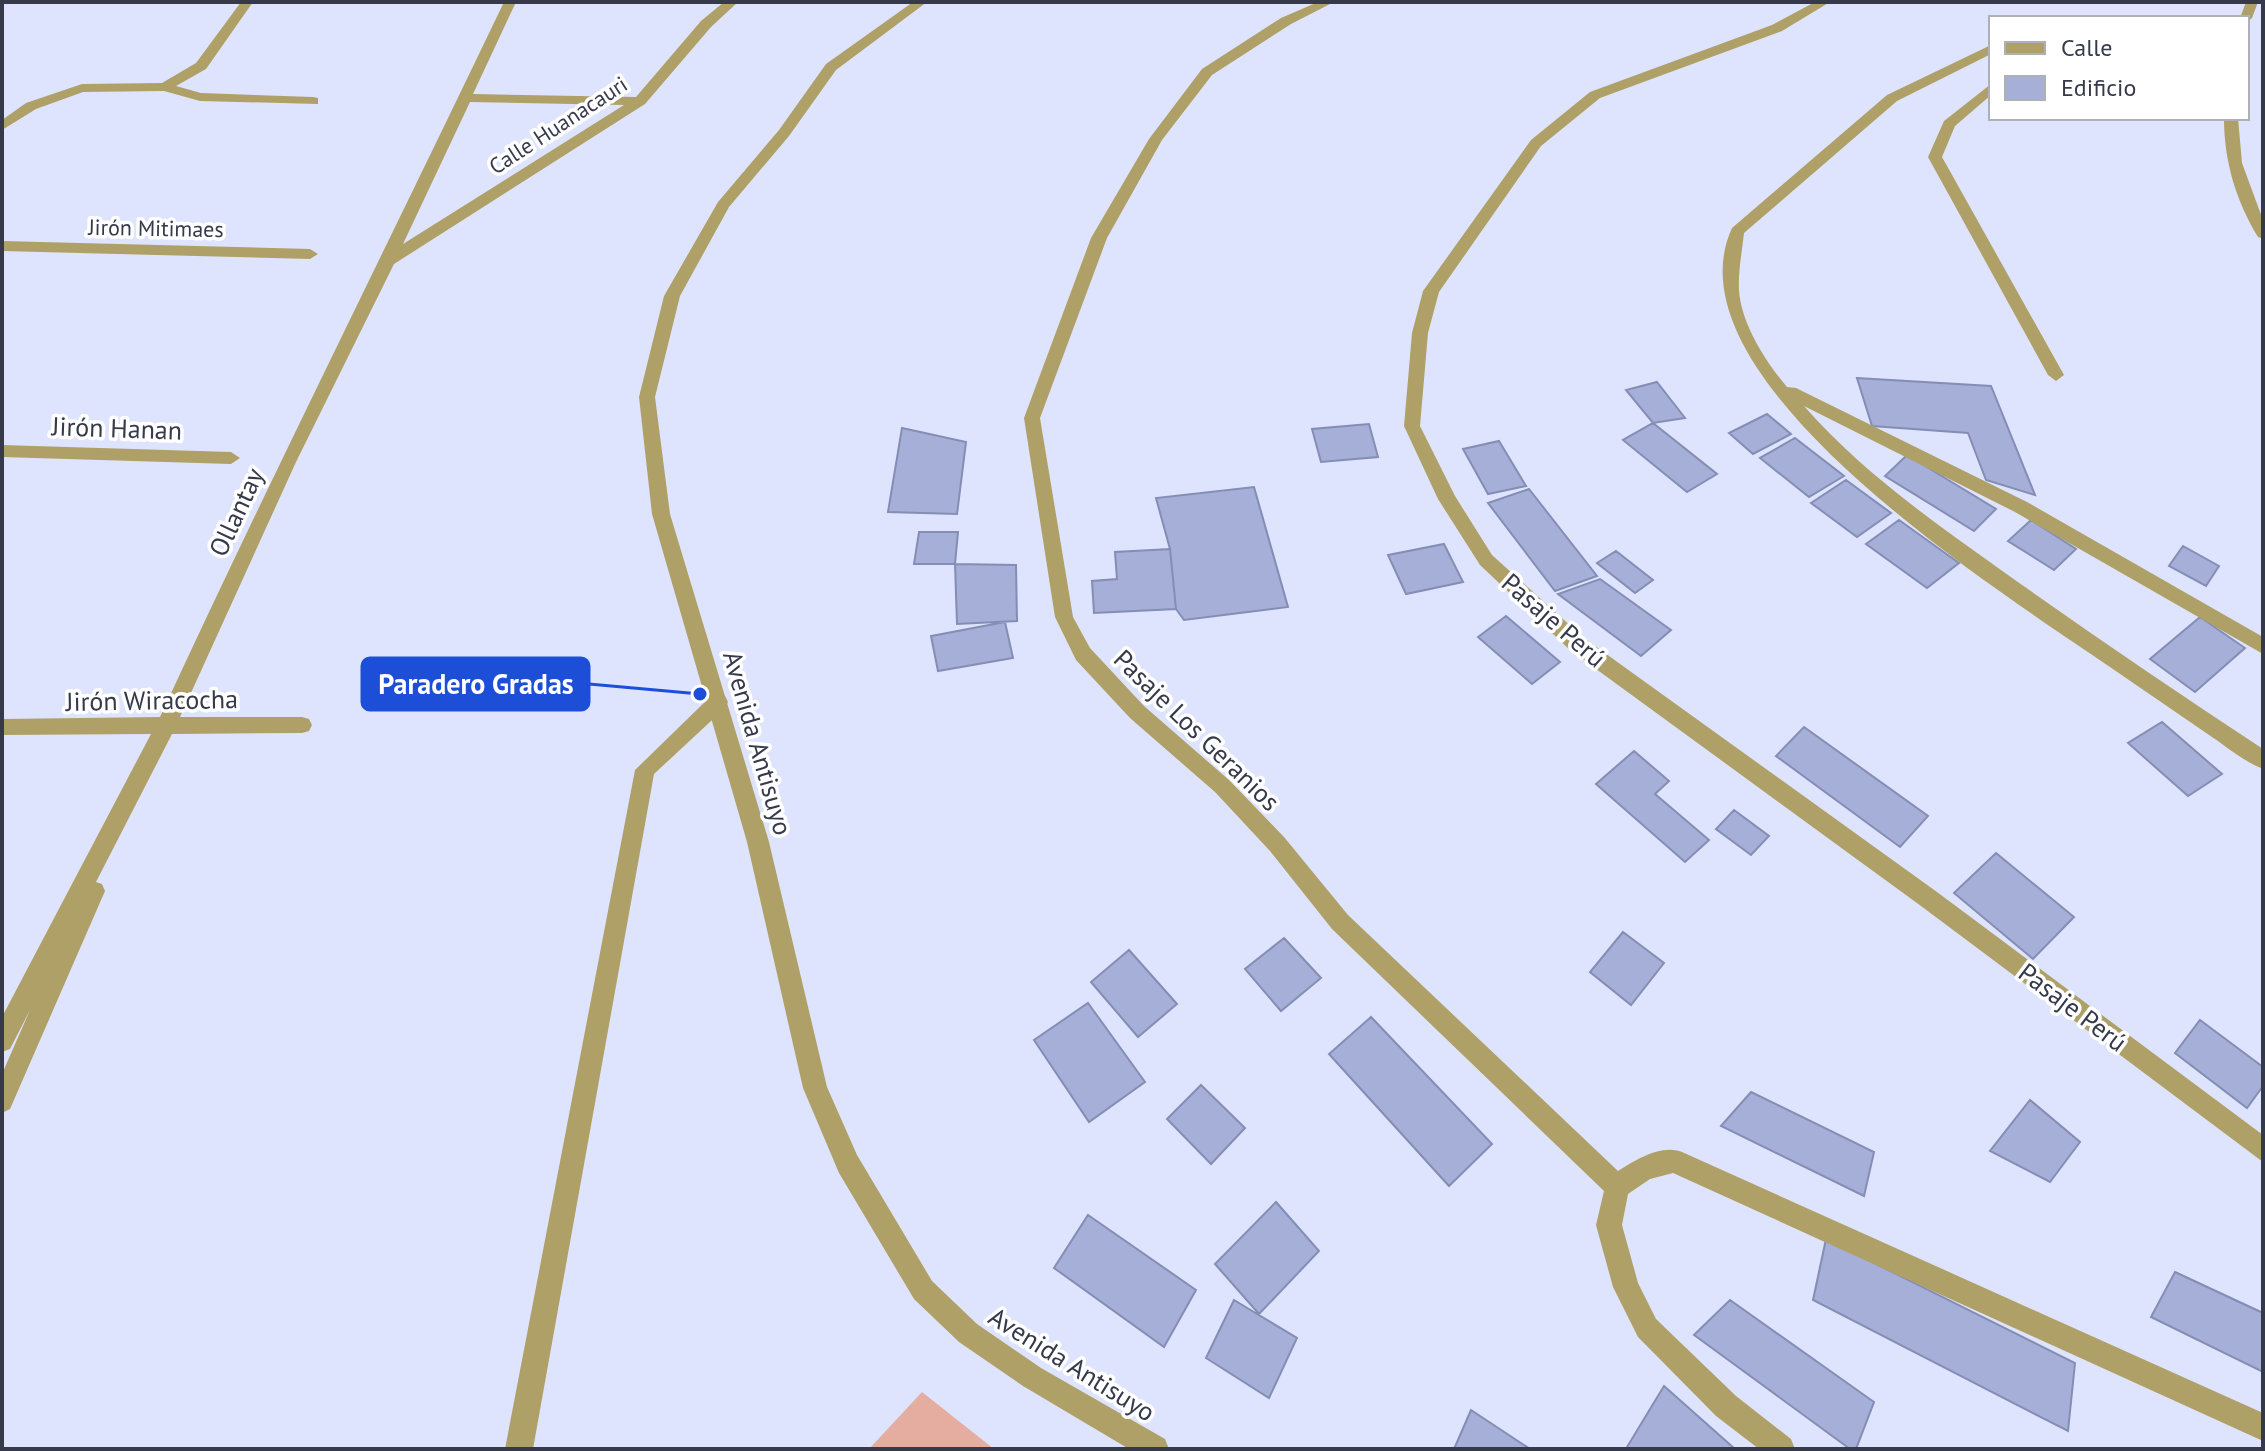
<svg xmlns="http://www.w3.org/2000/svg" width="2265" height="1451" font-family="'PT Sans',sans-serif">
<rect width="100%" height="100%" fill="#dee4fe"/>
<path fill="#e5ad9f" d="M922,1392L994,1449H869Z"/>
<path fill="#a6afd8" stroke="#848db4" stroke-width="2" d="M1857,378L1991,386L2035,495L1986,480L1968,433L1872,426Z
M1657,382L1685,418L1653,423L1626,390Z
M1767,414L1791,434L1753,454L1729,433Z
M1653,423L1717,474L1687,492L1623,440Z
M1369,424L1378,457L1321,462L1312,429Z
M902,428L966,442L957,514L888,512Z
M1795,438L1844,476L1809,497L1760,458Z
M1499,441L1526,486L1488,494L1463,449Z
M1907,455L1996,509L1974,531L1885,476Z
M1846,480L1891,513L1857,537L1811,503Z
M1254,487L1288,607L1184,620L1176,609L1170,549L1156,498Z
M1529,489L1597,576L1555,591L1488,503Z
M1899,520L1959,563L1927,588L1866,544Z
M2031,520L2076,549L2054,570L2008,541Z
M919,532H958L955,564H914Z
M1444,544L1463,582L1406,594L1388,555Z
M2183,546L2219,566L2206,586L2169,566Z
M1170,549L1176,609L1094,613L1092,581L1117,579L1115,552Z
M1616,551L1653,580L1635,593L1597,563Z
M955,564L1016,565L1017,621L957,624Z
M1600,579L1671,630L1641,656L1558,594Z
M1506,616L1560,662L1532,684L1478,637Z
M2200,617L2245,648L2195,692L2150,659Z
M1005,622L1013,658L938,671L931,636Z
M2162,722L2222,774L2188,796L2128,743Z
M1804,727L1928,816L1900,847L1776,756Z
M1634,751L1669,781L1655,794L1709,840L1685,862L1596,784Z
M1734,810L1769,836L1751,855L1716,829Z
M1996,853L2074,917L2033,959L1954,893Z
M1623,932L1664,963L1631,1005L1590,972Z
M1284,938L1321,978L1281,1011L1245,969Z
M1129,950L1177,1004L1138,1037L1091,982Z
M1088,1003L1145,1082L1089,1122L1034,1040Z
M1371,1017L1492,1144L1449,1186L1329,1054Z
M2200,1020L2263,1067V1086L2247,1108L2175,1053Z
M1201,1085L1245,1128L1211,1164L1167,1119Z
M1751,1092L1874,1152L1864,1196L1721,1126Z
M2030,1100L2080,1142L2050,1182L1990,1151Z
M1276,1202L1319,1251L1259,1314L1215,1264Z
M1088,1215L1196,1290L1164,1347L1054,1268Z
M1826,1239L2075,1363L2068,1431L1813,1300Z
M2175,1272L2263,1313V1372L2151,1317Z
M1234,1300L1297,1338L1269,1398L1206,1358Z
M1730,1300L1874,1402L1856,1449H1850L1694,1335Z
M1664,1386L1735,1449H1629L1627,1447Z
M1471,1410L1530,1449H1454Z"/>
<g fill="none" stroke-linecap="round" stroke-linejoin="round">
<path fill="#afa068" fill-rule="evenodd" d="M241,2H253L206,69L176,86L201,93L313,97L318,98V104L200,101L164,91L83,92L36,109L2,130V120L26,103L82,84L162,83L196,63Z
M504,2H516L473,94L636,97L701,21L724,2H738L711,27L645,104L394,264L296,462L180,717H302L309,719L312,725L309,731L302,733L172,734L96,882L102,884L105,891L10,1109L2,1113V1074L30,1010L10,1049L2,1052V1017L151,734L2,735V719L160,717C271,477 390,240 504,2ZM470,102L624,105L403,244Z
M1318,2H1334L1291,24L1212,75L1162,140L1107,238L1040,418L1073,617L1090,648L1144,706L1229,780L1284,837L1348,915L1618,1171C1636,1160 1661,1144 1682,1152L2263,1413V1441L1673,1173L1650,1179L1628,1194L1622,1225L1638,1283L1656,1319L1736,1396L1791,1439L1795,1449H1759L1716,1416L1638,1337L1613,1287L1596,1225L1604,1191L1332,929L1270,851L1215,792L1130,718L1076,660L1055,617L1024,418L1091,238L1149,139L1202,69L1281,18Z
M1815,2H1830L1782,31L1600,98L1541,146L1439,292L1428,333L1420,426L1455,496L1492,555L1584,638L1937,892L2263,1135V1162L1921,906L1570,650L1480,565L1438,499L1404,426L1412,333L1423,291L1531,140L1590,92L1772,25Z
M2246,2H2258L2252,18L2247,22V18H2240Z
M1991,45V54L1897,101L1744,233C1742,252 1738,271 1739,290C1741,324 1766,362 1787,387L1796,388L2027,502L2263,637V654L2015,512L1804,406C1860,470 1932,521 2001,570C2087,631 2175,691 2263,749V769C2245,762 2228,748 2212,737C2177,713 2142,689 2107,665C2003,593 1662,380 1732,228L1887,95Z
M1991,84V95L1955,126L1942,157L2064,375L2056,381L2048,375L1928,157L1944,121Z
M2224,118H2238L2242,163L2263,220V239L2258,237C2236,201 2224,161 2224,118Z
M2,241L310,249L318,254L310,259L2,251Z
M2,445L231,452L240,458L231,464L2,457Z
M718,694L725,696L728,702L725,708L654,774L533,1449H505L635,770L711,696Z"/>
<path fill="#afa068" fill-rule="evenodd" d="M913,2H927L836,70L789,136L729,207L680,296L655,397L670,514L769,842L827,1087L857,1155L932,1281L977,1324L1041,1368L1165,1439L1169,1449H1129L1023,1386L959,1342L914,1299L839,1173L803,1088L747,842L652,514L639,397L664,296L718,202L779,130L826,64Z"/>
</g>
<g text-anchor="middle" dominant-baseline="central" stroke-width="7" stroke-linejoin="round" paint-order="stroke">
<g font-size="22" fill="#35394a" stroke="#fff">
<text transform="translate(558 125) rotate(-33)">Calle Huanacauri</text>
<text transform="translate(156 228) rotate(1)">Jirón Mitimaes</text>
</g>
<g font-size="26" fill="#35394a" stroke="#fff">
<text transform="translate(117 428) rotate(2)">Jirón Hanan</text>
<text transform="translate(236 512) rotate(-65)">Ollantay</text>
<text transform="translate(1554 620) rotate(41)">Pasaje Perú</text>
<text transform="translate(152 700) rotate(-1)">Jirón Wiracocha</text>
<text transform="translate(1197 730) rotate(44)">Pasaje Los Geranios</text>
<text transform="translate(758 743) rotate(74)">Avenida Antisuyo</text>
<text transform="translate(2073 1007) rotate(37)">Pasaje Perú</text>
<text transform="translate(1072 1364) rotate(32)">Avenida Antisuyo</text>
</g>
</g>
<path fill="none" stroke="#1d4ed8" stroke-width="3" d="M700 694L589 684"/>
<circle fill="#1d4ed8" stroke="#fff" stroke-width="3" cx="700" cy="694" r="8"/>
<rect fill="#1d4ed8" stroke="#1d4ed8" stroke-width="3" x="362" y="658" width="227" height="52" rx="8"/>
<g font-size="28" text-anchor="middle" font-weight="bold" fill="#fff">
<text x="476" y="694">Paradero Gradas</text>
</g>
<rect width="2265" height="1451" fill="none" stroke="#35394a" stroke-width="8"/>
<rect x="1989" y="16" width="260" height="104" fill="#ffffff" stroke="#aeb0b7" stroke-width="2"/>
<rect x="2005" y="42" width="40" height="12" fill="#afa068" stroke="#aeb0b7" stroke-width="2"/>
<text x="2061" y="56" font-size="24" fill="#35394a">Calle</text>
<rect x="2005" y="76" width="40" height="24" fill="#a6afd8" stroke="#aeb0b7" stroke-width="2"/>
<text x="2061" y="96" font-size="24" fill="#35394a">Edificio</text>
</svg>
